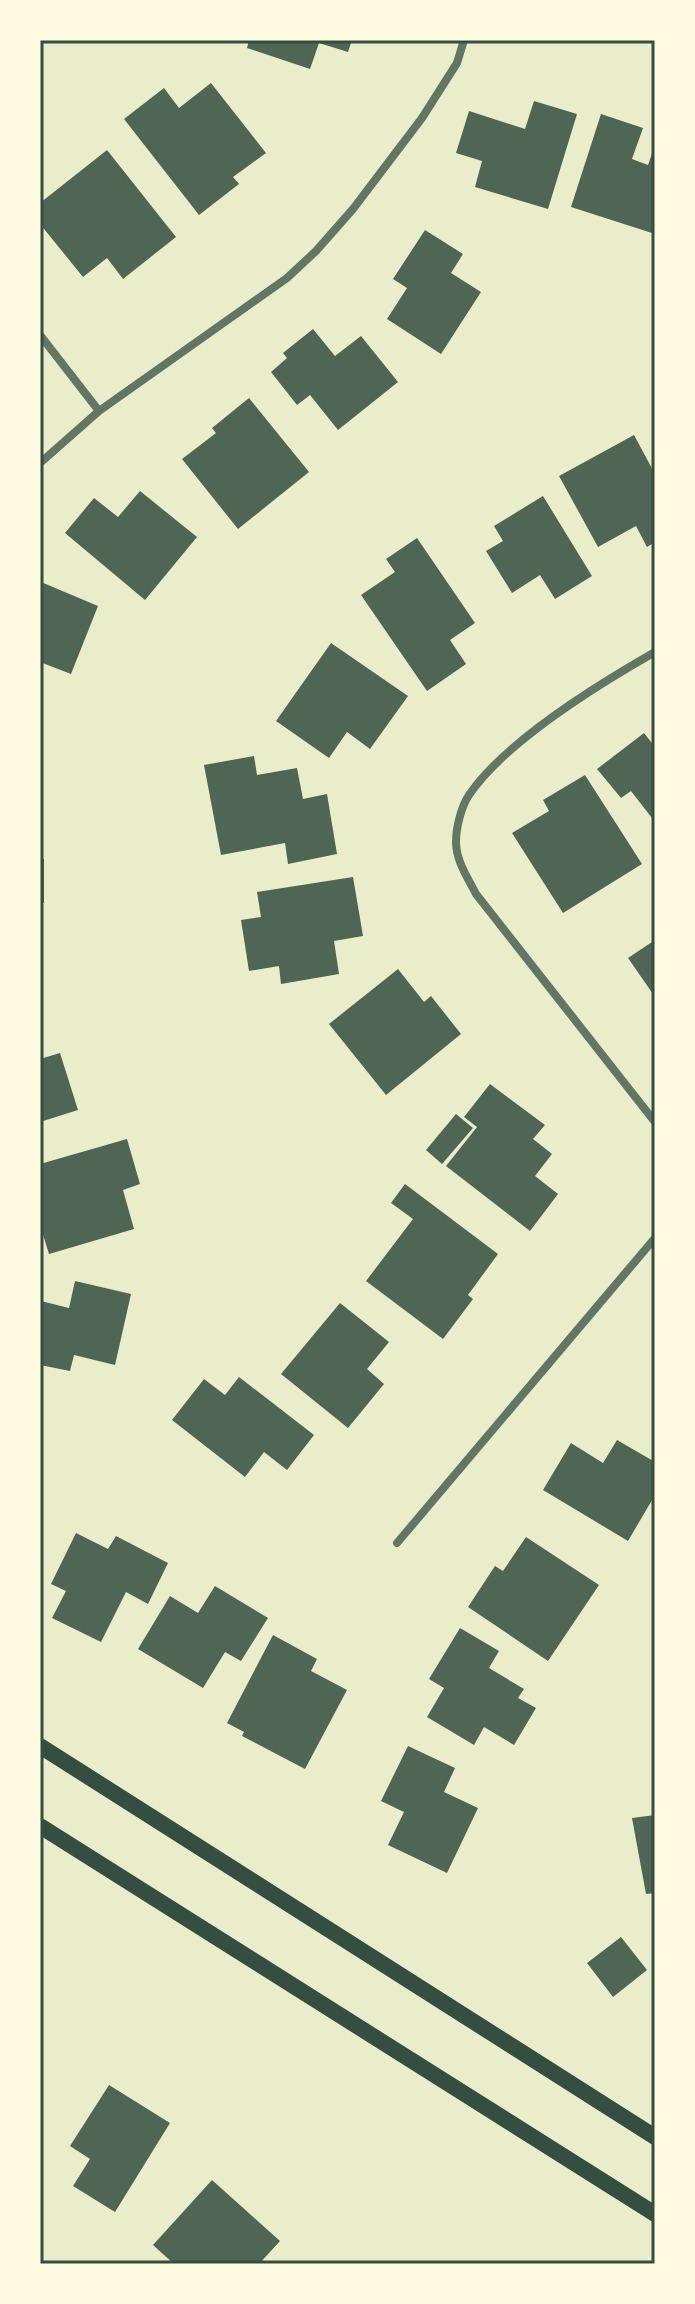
<svg xmlns="http://www.w3.org/2000/svg" width="695" height="2304" font-family="'Golos Text',sans-serif">
<rect width="100%" height="100%" fill="#e9edc9"/>
<path fill="#4f6655" d="M249,40H352L348,52L319,43L310,69L247,48Z
M211,83L266,153L233,177L239,184L199,215L124,119L164,88L179,108Z
M534,101L577,114L548,209L475,187L482,161L456,153L469,111L525,129Z
M601,114L643,128L632,159L648,165L655,145V234L571,207Z
M107,150L176,237L123,279L107,258L83,277L40,224V203Z
M425,230L463,254L451,273L481,292L441,354L387,319L407,288L393,279Z
M313,329L335,356L361,336L398,382L338,430L310,395L297,405L271,372L287,358L283,353Z
M249,398L309,472L238,529L182,459L216,433L212,428Z
M634,435L655,474V542L647,547L636,526L598,547L559,476Z
M140,491L197,537L145,600L65,533L94,498L118,517Z
M543,496L592,576L555,599L540,575L512,593L486,551L503,541L494,526Z
M417,538L475,623L450,640L466,664L427,691L361,595L395,572L386,559Z
M41,582L98,606L71,674L40,662Z
M331,643L408,696L370,749L347,732L329,758L276,721Z
M644,733L655,747V822L631,791L621,798L597,769Z
M254,756L257,775L297,768L303,799L327,794L337,854L288,864L285,843L221,855L204,765Z
M585,775L642,864L563,913L512,833L549,811L543,800Z
M40,859H44V903H40Z
M353,877L363,936L334,941L339,974L281,984L279,966L249,971L241,920L261,917L257,892Z
M655,940V993L653,994L628,958Z
M398,969L424,1002L431,996L461,1034L386,1095L329,1024Z
M60,1053L78,1110L40,1122V1059Z
M490,1084L545,1125L533,1139L552,1154L535,1176L558,1194L530,1231L446,1166L477,1127L464,1117Z
M456,1114L473,1128L442,1164L426,1150Z
M127,1139L140,1184L123,1190L134,1229L49,1254L40,1225V1164Z
M405,1184L498,1254L468,1295L473,1299L443,1339L366,1281L413,1219L391,1203Z
M75,1281L131,1294L115,1365L74,1355L70,1371L40,1365L41,1301L69,1308Z
M340,1303L389,1342L367,1369L384,1384L348,1428L281,1374Z
M239,1377L314,1435L287,1470L264,1452L245,1477L172,1420L204,1379L225,1395Z
M617,1440L655,1462V1495L628,1541L543,1490L571,1443L603,1463Z
M76,1533L108,1549L116,1536L168,1563L148,1604L126,1592L101,1642L52,1618L66,1591L51,1584Z
M526,1537L599,1585L548,1661L468,1607L495,1566L503,1571Z
M215,1586L268,1618L241,1661L225,1652L203,1688L138,1649L170,1596L198,1613Z
M460,1628L499,1651L489,1668L524,1689L518,1698L536,1708L514,1745L484,1727L474,1745L427,1717L444,1688L429,1679Z
M273,1635L317,1659L311,1671L347,1690L305,1769L242,1736L244,1732L227,1723Z
M408,1746L455,1768L444,1792L478,1808L447,1873L388,1845L404,1812L381,1801Z
M655,1815V1893L646,1894L632,1818Z
M621,1937L647,1970L613,1997L587,1963Z
M109,2085L170,2123L115,2212L73,2186L90,2159L70,2146Z
M212,2180L280,2241L259,2264H174L153,2245Z"/>
<g fill="none" stroke-linecap="round" stroke-linejoin="round">
<path stroke="#617663" stroke-width="8" d="M40,335L99,411
M40,463L99,411L287,278L316,251L353,209L422,118L457,63L464,40
M655,652C599,684 505,742 469,795C461,807 456,828 456,842C456,861 468,878 476,894L655,1122
M397,1543L655,1238"/>
<path stroke="#344e41" stroke-width="16" d="M40,1746L655,2137
M40,1826L655,2214"/>
</g>
<rect width="695" height="2304" fill="none" stroke="#fefae0" stroke-width="84"/>
<rect x="42" y="42" width="611" height="2220" fill="none" stroke="#344e41" stroke-width="3"/>
</svg>
